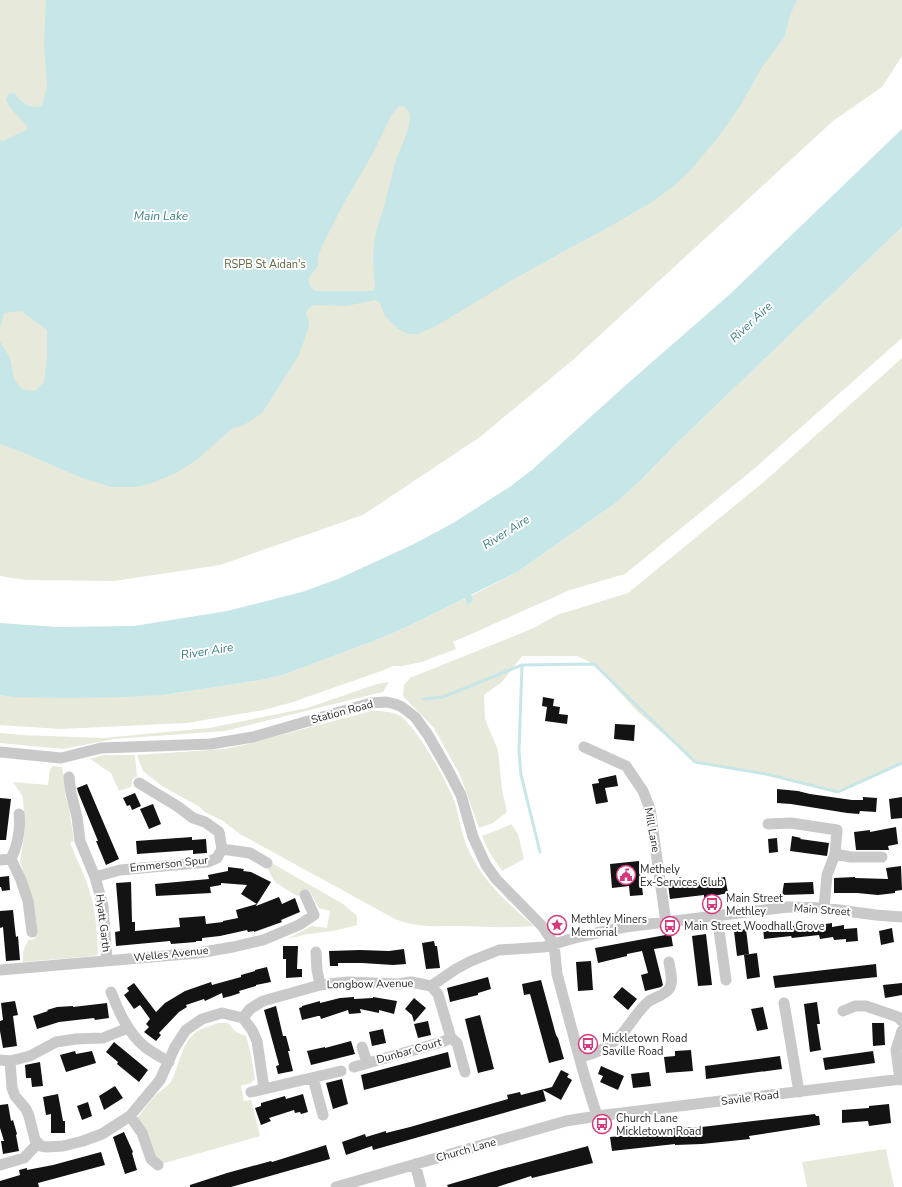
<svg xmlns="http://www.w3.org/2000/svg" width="902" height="1187" font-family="'Nunito Sans',sans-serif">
<rect width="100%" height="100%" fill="#fff"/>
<path fill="#e7e9da" d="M0,0H902V56L882,87L833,121L574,359L480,437L363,515L220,565L114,581L26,580L0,576Z
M902,227V338L755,468L625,574L570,590L453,642L456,649L422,662L402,666H393L384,670L293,702L264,710L187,723L61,729L0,725V695L11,697L164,695L261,680L283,675L371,642L398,631L465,598L467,605L471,596L517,572L617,502L641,480L676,444Z
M902,358V763L838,792L766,774L695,762L636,710L594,664L577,656H522L502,682L484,695L485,719L498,750L502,790L507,812L493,823L479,828L460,775L434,728L403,696L404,685L410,678L534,628L557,615L628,593L766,480Z
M389,682L383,692L225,731L114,739L63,749L0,743V733L21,735L103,738L209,728L307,708L377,684Z
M371,711C381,711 391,711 400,716C417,727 450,786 456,806C460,822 462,838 470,853C484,882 509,905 534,926C510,928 486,927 462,926C440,926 416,928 395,919L240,834L223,821L205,812L200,807L162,786L143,771L137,755L224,749L244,745Z
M104,755H135L137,777L132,779V784L131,787L119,791L111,773L90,759Z
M53,766L62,767L66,787L65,795L69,808L74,841L70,843C77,860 86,877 91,896C96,914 97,933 98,952L97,955L94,956L23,962V952L28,940L35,939L29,889L20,862L25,829L23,797L13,782L48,785L50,769Z
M511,824L518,834L524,859L502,871L488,850L482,836L498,830Z
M270,862L343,904L357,916V925L333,931L308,934L287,939L312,926L327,928L330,911L319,908L309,890L297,896L275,882L267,868Z
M218,1023H228L236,1032L246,1036L247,1039L251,1055L255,1079L251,1083L241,1086L244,1101L251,1100L260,1136L161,1164L154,1155L136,1120C143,1111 150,1100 158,1093C162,1090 166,1087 170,1083C179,1069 181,1043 195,1033C201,1028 211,1026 218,1023Z
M886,1149L894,1187H807L802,1162Z"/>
<path fill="#c7e6e8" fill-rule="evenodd" d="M46,0H797L790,15L785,35L780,43L762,67L740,106L719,136L689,172L675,185L649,204L598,233L579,243L514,279L436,326L418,334H409L398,329L385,316L380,303L376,300L346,306L313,305L308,309L306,314L308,319L309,326L299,355L262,413L244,425L231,429L198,459L176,473L152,483L135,487H112L82,478L22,452L0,444V341L10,358L14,379L22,389L35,391L44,382L47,357V330L21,311L4,313L0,329V140L3,141L26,130L28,127L11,109L6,100L8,94L14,93C22,103 28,109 42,106L47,87L44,43ZM399,106C424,107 398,151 395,163C391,179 387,195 383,210C379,221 376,231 374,243C373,253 373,263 374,273C374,279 376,285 374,291H315L310,286L308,279L318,266V257L322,246L345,201L372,155L391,116Z
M902,129V227L676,444L641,480L617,502L517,572L471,595L473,601L467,605L465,598L398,631L371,642L283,675L261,680L164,695L122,697L65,698L11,697L0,695V623L57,627L134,626L227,611L302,592L338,579L414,544L453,523L511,486L533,469L627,384L729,295Z"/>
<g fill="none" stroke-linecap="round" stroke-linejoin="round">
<path stroke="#c7e6e8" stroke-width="3" d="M522,665L519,752L521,775L540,852
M424,699L443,697L522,665L594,664L695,762L766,774L838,792L902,763"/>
</g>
<path fill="#131313" d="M543,697L554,699L553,706L560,707L559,714L568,715L567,724L545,721L547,707L542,706Z
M615,724L635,725L634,741L614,739Z
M616,775L618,786L605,788L608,802L596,804L592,784L599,783L598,779Z
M87,784L119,859L106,865L96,841H98L78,792L77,788Z
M777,789L798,791L810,794L852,800H863V797L877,798L876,812L860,811L859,814L847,813L791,804L777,803Z
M135,793L141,806L132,810L130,805L127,806L123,798Z
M902,797V818L891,819L889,799Z
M0,798L11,799L6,840H0Z
M153,804L161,824L149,829L140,809Z
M896,827L898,844L888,846L889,850H856L854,832L870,830V832Z
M792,836L801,838L800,839L829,843L827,856L790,851Z
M192,837V840L206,839L207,853L193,854V850L137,854L136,841Z
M777,838L778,852L769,853L768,839Z
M639,861L643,895L630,896L629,886L612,888L610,864Z
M901,866L902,890L895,891V893L878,895L857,893H834V878L855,877V878L888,879L886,868Z
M228,867L244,869L243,871L251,872L271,882L257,904L241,894L247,885L221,883V885L210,887L211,893L156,896L155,884L209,879L208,875L228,871Z
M9,876L10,890L2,891L1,887H0V877Z
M725,877L728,893L704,898V895L670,899L668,884L691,881V883Z
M131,882L132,922H135V931L180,927L179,918L205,916L206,924L223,922V921L238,918L236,910L257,904L256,906L279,897L282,904L295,898L300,912L281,920L282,922L254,932V931L248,932L247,930L220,936L202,938V941H196V942L171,944L170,941L116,946L115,932L120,931L116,883Z
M813,882L814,894L782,895L784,883Z
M13,910L15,929L16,937L18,936L20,960L6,961L3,927L0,928V911Z
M812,923L813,926L832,923V927L844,925V929L857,928L858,941L846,942V939L834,940L833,937L820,939L819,935L792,938L791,936L764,939L763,927L785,924V927Z
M892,928L894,942L881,945L879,931Z
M746,929L749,954L737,956L734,931Z
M671,934L673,946L654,949L663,985L661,987L645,991L641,975L648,973L642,951L627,954V956L598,963L595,948Z
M706,934L712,985L698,986L692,936Z
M434,941L435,946H437L440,968L426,969L422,943Z
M283,946H298L297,969H302V977L286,978V959H283Z
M404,949L406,964L393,965L362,963H338V966H330L329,951L360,950L389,951Z
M757,953L760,977L747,979L744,955Z
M591,961L593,990L578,991L576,962Z
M876,964L877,977L775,988L773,976Z
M267,967L271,982L256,985V986L239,991L240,993L231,996L223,998L222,993L205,1001L204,999L186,1005L187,1007L179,1012L159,1033L161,1035L156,1041L144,1032L149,1027L146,1024L150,1019L140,1005L134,1009L124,995L129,991L127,988L134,983L156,1012L165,1003L185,991L211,982L212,985L241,977V975L255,971V970Z
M488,977L491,989L478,993V995L450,1002L447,988Z
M541,980L556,1035L558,1038L564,1059L549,1063L530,994L524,995L522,984Z
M902,983V995L885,998L883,985Z
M622,987L637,999L628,1010L613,997Z
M354,997V999L373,998V997L397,1001L394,1014L379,1010V1013L360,1009L361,1013L349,1014L348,1010L321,1019L320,1016H318L302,1020L299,1008L302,1007V1006L320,1001V1003L340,998Z
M414,998L426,1008L414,1022L412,1015L405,1009Z
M15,1001L18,1015L13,1016L17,1046L3,1048L0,1031V1021L3,1020L1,1003Z
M817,1002L820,1024H817L821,1050L810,1052L804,1004Z
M107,1003L109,1018L95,1020L94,1018L59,1022L37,1029L33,1016L48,1011L47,1010L57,1007L73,1006V1007Z
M276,1006L283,1036H286L290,1051H288L293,1071L278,1074L276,1066L279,1065L264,1010Z
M763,1007L768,1029L757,1031L751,1009Z
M480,1015L494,1069L478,1073L465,1019Z
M428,1021L431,1035L418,1038L414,1024Z
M872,1023H884L885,1045L873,1046Z
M383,1029L386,1043L372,1046L369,1032Z
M351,1041L355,1054L311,1065L307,1051L325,1047V1048Z
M114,1042L148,1070L139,1082L117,1064L118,1062L106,1052Z
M691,1050L693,1071L666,1073L664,1057L675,1056V1051Z
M75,1051L76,1054L92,1051L96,1063L66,1072L60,1055Z
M873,1051L875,1063L825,1070L823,1058Z
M448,1052L451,1067L364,1090L361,1075Z
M780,1056L782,1069L706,1079L705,1066Z
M40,1062L43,1086L32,1087L31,1078H26L25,1065Z
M601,1066L624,1076L618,1090L600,1082L603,1076L598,1074Z
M561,1070L569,1074L567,1077L572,1080L561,1100L543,1090L546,1101L373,1150L372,1146L346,1155L342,1142L365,1134L366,1137L386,1131V1133L410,1127L508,1099L507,1095L520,1092L521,1095L552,1087Z
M649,1072L651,1086L633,1088L631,1074Z
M342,1079L348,1104L333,1109L326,1083Z
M115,1086L123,1098L104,1110L99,1096Z
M58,1094L63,1121H65V1133H51V1114L46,1115L43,1097Z
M303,1094L308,1112L301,1114L300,1112L295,1113L294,1110L269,1118L271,1121L261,1125L255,1108L261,1106V1103L285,1096L286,1099Z
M88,1102L92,1116L82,1120L77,1106Z
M8,1104L11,1121L13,1120L17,1134L16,1135L19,1151L3,1154L1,1141H4L0,1128V1105Z
M889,1104L891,1123L869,1126L868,1121L842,1123V1110L869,1108V1106Z
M815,1114L816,1116H819L820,1125L749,1136L750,1139L702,1144L675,1145V1144L612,1151L610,1137L643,1134L674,1128L693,1127V1128Z
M124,1132L133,1152L132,1153L137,1170L125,1174L113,1137Z
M326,1145L330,1159L231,1187H190V1185L227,1173L271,1161L272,1162Z
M588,1146L593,1163L532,1178L531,1176L497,1187H448L447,1185L502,1169Z
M101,1152L105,1165L38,1183L39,1187H0V1181L20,1175L19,1170L27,1168V1170L53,1165Z"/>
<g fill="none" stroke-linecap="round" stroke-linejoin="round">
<path stroke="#c9c9c9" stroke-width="11" d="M584,747L626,766L643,791L650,809L666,923
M0,752L61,758L101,748L211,744L253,737L371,703L386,702L395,704L402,707L415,717L428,735L448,770L461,795L473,837L486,865L496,879L543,927L554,944L557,974L583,1071L597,1116
M69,777L71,793L77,817L80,841L95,877L103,906L107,960
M19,814C21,830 18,844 11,859L21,880L28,901L32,932
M768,824L791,823L837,830L835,854L827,875L824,908
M222,849L250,853L267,863
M835,854L851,857H882
M0,860L11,859
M95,877L120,870L208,862L217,858L222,849L219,832L205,822L193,818L177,806L139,783
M717,916L726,980
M316,952L317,970L320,985
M0,970L198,953L233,947L263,940L299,925L314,915L305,895
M431,986L438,994L451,1038L457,1043L465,1072
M111,992C119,1012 128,1033 145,1047C153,1053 161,1057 169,1062
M784,1003L799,1092
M843,1011L855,1006H866L898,1017L902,1021
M243,1018L250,1009L263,1001L320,985L348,982L398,984L411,982L431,986L456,969L471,961L499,950L544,947L578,937L625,927L788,907L824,908L876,915L902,917
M243,1018L252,1030L257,1041L264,1088
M362,1047L367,1062
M579,1057C597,1054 615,1044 626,1029C633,1020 639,1010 648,1002C653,998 665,995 669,989C674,982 670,970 669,962
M0,1060L10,1061L30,1056L56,1042L76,1039L103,1038L128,1028
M10,1061L12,1088L15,1096L26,1109L29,1116L35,1140L41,1146L46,1147L63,1146L83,1141L102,1134L130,1116L160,1080L175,1047L186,1030L202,1019L222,1013L243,1018
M354,1067L442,1042L451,1038
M313,1078L323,1115
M900,1080L896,1050L902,1031
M251,1092L341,1071
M130,1116L142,1133L151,1159L158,1165
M415,1164L421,1187
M0,1165L24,1158L38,1143
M336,1187L566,1121L597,1116L902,1079"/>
</g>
<defs>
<g id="civic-ring" transform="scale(1)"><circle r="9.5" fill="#fff" stroke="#d8397c" stroke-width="1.5"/><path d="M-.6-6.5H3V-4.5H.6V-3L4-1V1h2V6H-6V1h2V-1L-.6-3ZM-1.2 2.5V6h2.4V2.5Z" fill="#d8397c"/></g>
<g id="bus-ring" transform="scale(1)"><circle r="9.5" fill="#fff" stroke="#d8397c" stroke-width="1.5"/><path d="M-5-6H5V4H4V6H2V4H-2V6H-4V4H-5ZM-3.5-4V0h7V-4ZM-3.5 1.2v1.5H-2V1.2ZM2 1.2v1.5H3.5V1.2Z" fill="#d8397c"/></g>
<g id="sight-ring" transform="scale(1)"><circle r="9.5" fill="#fff" stroke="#d8397c" stroke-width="1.5"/><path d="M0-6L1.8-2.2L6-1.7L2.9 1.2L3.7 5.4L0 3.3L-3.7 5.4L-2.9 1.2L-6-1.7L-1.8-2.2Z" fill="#d8397c"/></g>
</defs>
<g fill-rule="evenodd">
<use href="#civic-ring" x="626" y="875"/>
<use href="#bus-ring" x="712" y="904"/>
<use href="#sight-ring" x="557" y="925"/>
<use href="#bus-ring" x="670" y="926"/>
<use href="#bus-ring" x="588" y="1044"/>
<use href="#bus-ring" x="602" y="1124"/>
</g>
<g text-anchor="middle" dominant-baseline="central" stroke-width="4" stroke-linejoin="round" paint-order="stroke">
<g font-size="11" fill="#5d643d" stroke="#fff">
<text x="265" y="264">RSPB St Aidan's</text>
</g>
<g font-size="11" fill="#2c2c2c" stroke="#fff">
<text transform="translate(342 712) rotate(-15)">Station Road</text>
<text transform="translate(652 830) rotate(80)">Mill Lane</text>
<text transform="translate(169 864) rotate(-6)">Emmerson Spur</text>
<text transform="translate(822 910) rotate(4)">Main Street</text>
<text transform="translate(103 923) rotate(83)">Hyatt Garth</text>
<text transform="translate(171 954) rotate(-6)">Welles Avenue</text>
<text transform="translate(370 984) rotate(-1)">Longbow Avenue</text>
<text transform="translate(409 1051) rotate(-16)">Dunbar Court</text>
<text transform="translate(750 1098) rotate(-7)">Savile Road</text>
<text transform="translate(466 1150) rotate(-16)">Church Lane</text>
</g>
<g font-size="11" fill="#2c2c2c" stroke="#fff" text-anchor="start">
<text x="640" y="869">Methely<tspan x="640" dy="13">Ex-Services Club</tspan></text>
<text x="726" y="898">Main Street<tspan x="726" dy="13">Methley</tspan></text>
<text x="571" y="919">Methley Miners<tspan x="571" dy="13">Memorial</tspan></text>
<text x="684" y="926">Main Street Woodhall Grove</text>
<text x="602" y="1038">Mickletown Road<tspan x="602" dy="13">Saville Road</tspan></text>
<text x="616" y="1118">Church Lane<tspan x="616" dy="13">Mickletown Road</tspan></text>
</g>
<g font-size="12" font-style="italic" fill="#3e7f81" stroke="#fff">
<text x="161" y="216">Main Lake</text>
<text transform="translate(751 322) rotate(-43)">River Aire</text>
<text transform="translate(506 532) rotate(-32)">River Aire</text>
<text transform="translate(207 651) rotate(-9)">River Aire</text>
</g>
</g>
</svg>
